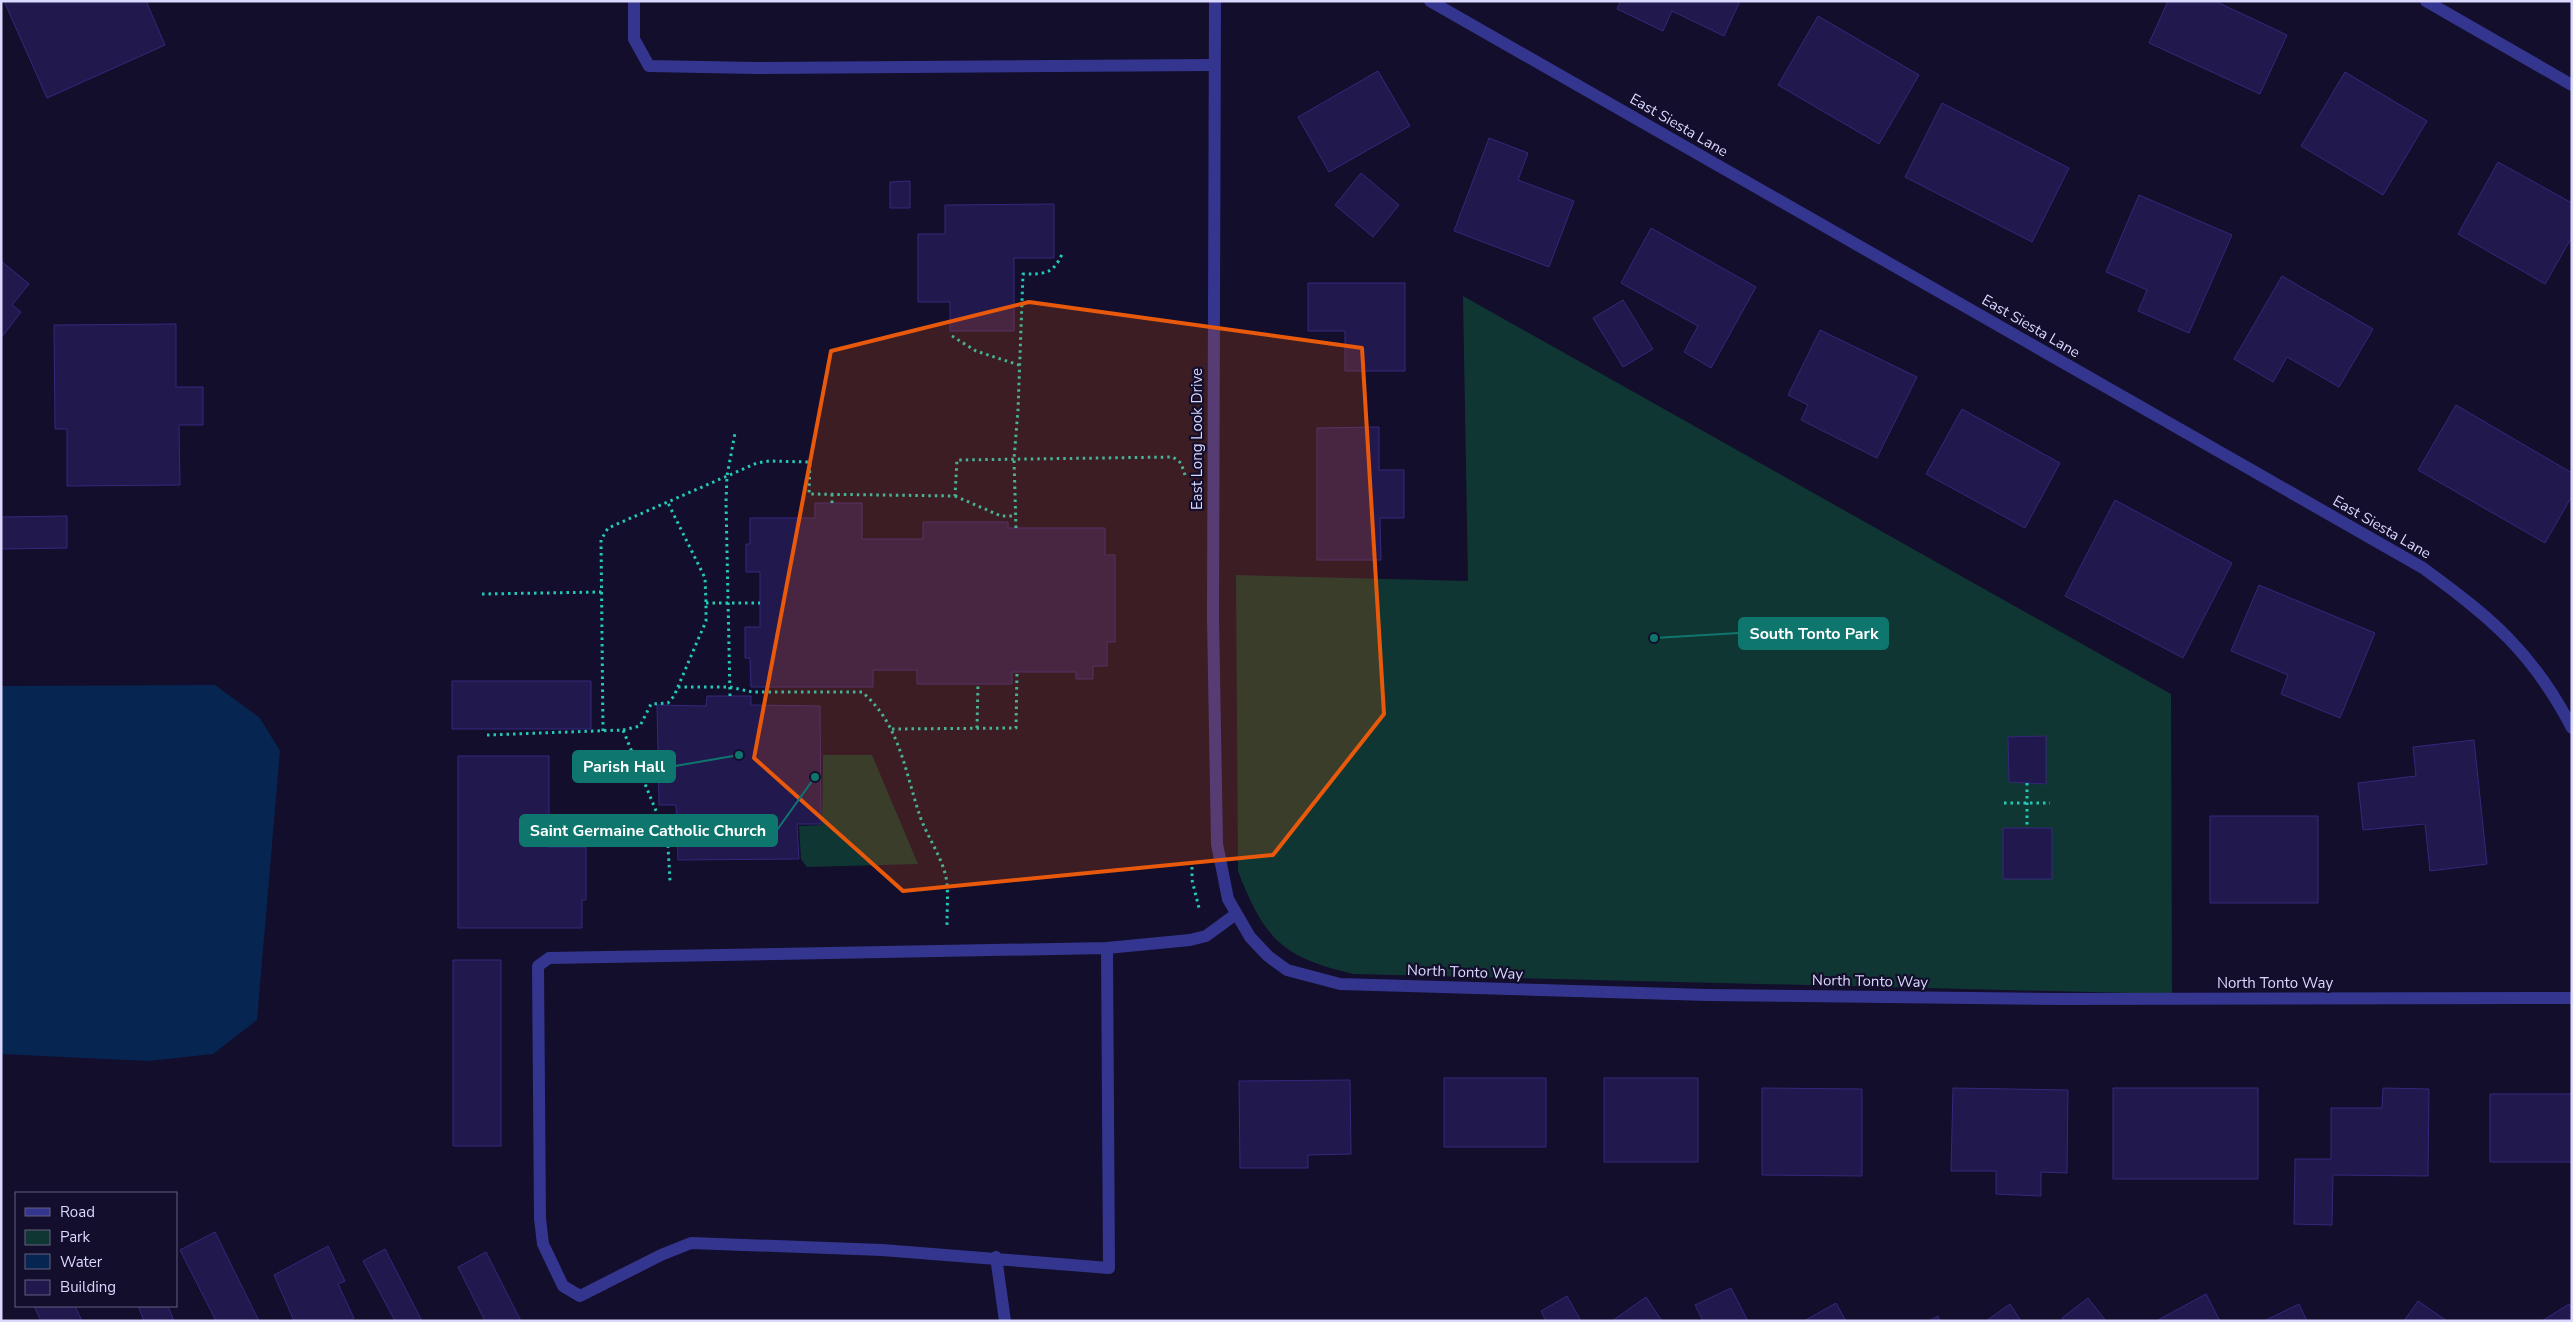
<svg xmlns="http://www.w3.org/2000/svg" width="2573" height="1322" font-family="'Nunito Sans',sans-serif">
<rect width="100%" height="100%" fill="#120e2b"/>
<path fill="#103633" d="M1463,296L2171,694L2172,994L1354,974C1283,958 1264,939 1238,871L1236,575L1468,581Z
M823,755H872L918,864L807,867L801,859L799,826L822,825Z"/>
<path fill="#072551" d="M215,685L260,718L280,751L257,1020L213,1054L148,1061L1,1054V686Z"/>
<path fill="#21184e" stroke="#35287c" d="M4,1H146L165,45L47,98Z
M1621,1H1740L1724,36L1672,11L1663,31L1617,9Z
M2168,1H2215L2287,35L2260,94L2149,43Z
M1818,16L1919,75L1879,144L1778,85Z
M1378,71L1410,126L1329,172L1298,117Z
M2345,72L2427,121L2383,195L2301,146Z
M1942,103L2069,168L2032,242L1905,177Z
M1489,138L1528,153L1518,180L1574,201L1549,267L1454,231Z
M2498,162L2572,203V237L2545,284L2458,234Z
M1361,173L1399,205L1373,237L1335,205Z
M910,181V208H890V182Z
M2139,195L2232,235L2189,333L2138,311L2147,290L2106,272Z
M1054,204V258H1014V331H950V302H918V234H945V205Z
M1651,228L1756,287L1711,368L1684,352L1698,326L1621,283Z
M1,261L29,284L12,305L21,312L1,338Z
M2282,276L2373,329L2339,387L2287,357L2273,382L2234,359Z
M1308,283H1405V371H1345V331H1308Z
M1623,300L1653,349L1623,367L1593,318Z
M176,324V387H203V425H179L180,485L67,486V429H55L54,325Z
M1820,330L1917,377L1877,458L1801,420L1808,405L1788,395Z
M2456,405L2572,473V496L2545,543L2418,470Z
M1962,409L2060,463L2025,528L1926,474Z
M1379,427V470H1404V518H1380L1381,560H1317V428Z
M2115,500L2232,563L2183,658L2065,596Z
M815,503H862V539H923V522H1008V528H1105V555H1115V642H1107V666H1093V679H1076V672H1012V684H917V670H873V687H751L750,658H745V627H760V572H746V544H750V518H815Z
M67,516V548L1,549V517Z
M2259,585L2375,633L2340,718L2281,694L2288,675L2231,651Z
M452,681H591V729H452Z
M707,696H751V705L820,706L821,824H797L799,859L678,860L676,805H659L657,705L706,706Z
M2046,736V784L2009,782L2008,737Z
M2474,740L2487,864L2430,871L2425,824L2363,830L2358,783L2416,776L2413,747Z
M458,756H549V847H586V900H582V928H458Z
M2210,816H2318V903H2210Z
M2003,828H2052V879H2003Z
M453,960H501V1146H453Z
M1444,1078H1546V1147H1444Z
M1604,1078H1698V1162H1604Z
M1350,1080L1351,1154L1308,1155V1168H1240L1239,1081Z
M1762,1088L1862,1089V1176L1762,1175Z
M1953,1088L2068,1090L2067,1173L2041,1172V1196L1996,1194V1171H1951Z
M2113,1088H2258V1179H2113Z
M2383,1088L2429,1089L2428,1176L2333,1175L2332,1225L2294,1224L2295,1159H2331V1108H2382Z
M2490,1094H2572V1162H2490Z
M215,1232L259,1321H216L180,1250Z
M328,1246L345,1281L338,1284L354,1318L348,1321H294L274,1275Z
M385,1249L422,1321H395L363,1261Z
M486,1252L521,1321H485L458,1267Z
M1731,1288L1748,1321H1703L1695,1305Z
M2206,1294L2220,1321H2158V1320Z
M1567,1296L1581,1321H1546L1541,1311Z
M1646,1297L1662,1321H1612Z
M2088,1298L2106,1321H2064L2062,1318Z
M2418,1301L2447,1321H2404Z
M1836,1303L1846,1321H1804Z
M2010,1304L2021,1321H1986Z
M2299,1304L2307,1321H2264Z
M2569,1304L2572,1309V1321H2542Z
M34,1306H75L82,1321H41Z
M138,1306H168L174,1321H144Z
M1938,1316L1940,1321H1929Z"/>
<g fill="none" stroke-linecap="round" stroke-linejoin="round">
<path stroke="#24c8b7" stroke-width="3" stroke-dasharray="2.5 4" stroke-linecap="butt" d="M952,336L976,351L1019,365
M832,494V503
M955,496L1001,516H1014
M1016,528L1014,459L1018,410L1023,274C1043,274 1053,275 1062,254
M482,594L602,592
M706,603H760
M678,687H730L752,692H862C901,725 905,774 921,819C929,840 944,860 947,883C948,897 947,911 947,925
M730,696L726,502L727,476L735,433
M977,728L978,684
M892,729L1016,728L1017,672
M623,730L640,726L651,704L668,703L674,696L706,621V603L705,578L668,503
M603,731L601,540L608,528L757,463L769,461L810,462L809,494L955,496L957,460L1173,457L1181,463L1185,475
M487,735L623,730L663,828L668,846L670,881
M2027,783V828
M2004,803H2050
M1192,867V880L1199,908"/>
<path stroke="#34358f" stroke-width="12" d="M634,1V39L649,66L756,68L1213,65
M1107,948L1109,1268L882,1250L691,1243L661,1255L580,1296L563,1286L543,1244L540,1219L538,966L549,958Z
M1107,948L1190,940L1206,936L1236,914
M996,1257L1005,1321"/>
<path stroke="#34358f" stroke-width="12" d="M1215,1L1213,617L1217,844L1228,899L1250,937L1268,956L1287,970L1340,984L1707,995L2060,999L2572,998
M1430,1L2423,568C2491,618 2532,651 2572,728
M2426,1L2572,85"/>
</g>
<path fill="#e8590c" fill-opacity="0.2" stroke="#e8590c" stroke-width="4" stroke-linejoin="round" d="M1029,302L1362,348L1384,714L1273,855L903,891L754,758L831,351Z"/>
<g text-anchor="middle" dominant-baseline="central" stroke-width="4.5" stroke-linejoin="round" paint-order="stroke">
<g font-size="15" fill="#dbd8ff" stroke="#120e2b">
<text transform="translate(1679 125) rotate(30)">East Siesta Lane</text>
<text transform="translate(2031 326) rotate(30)">East Siesta Lane</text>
<text transform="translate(1197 439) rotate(-90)">East Long Look Drive</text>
<text transform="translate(2382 527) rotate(30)">East Siesta Lane</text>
<text transform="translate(1465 972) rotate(2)">North Tonto Way</text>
<text transform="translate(1870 981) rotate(1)">North Tonto Way</text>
<text x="2275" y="983">North Tonto Way</text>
</g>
</g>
<path fill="none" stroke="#0f766e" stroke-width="2" d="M1654 638L1739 633M739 755L675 766M815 777L777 830"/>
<g fill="#0f766e" stroke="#120e2b" stroke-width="2">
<circle cx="1654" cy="638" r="5"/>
<circle cx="739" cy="755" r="5"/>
<circle cx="815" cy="777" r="5"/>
</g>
<g fill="#0f766e" stroke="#0f766e" stroke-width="2">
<rect x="1739" y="618" width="149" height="31" rx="5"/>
<rect x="573" y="751" width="102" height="31" rx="5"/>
<rect x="520" y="815" width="257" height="31" rx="5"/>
</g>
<g font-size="16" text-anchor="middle" font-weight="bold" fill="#fff">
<text x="1814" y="639">South Tonto Park</text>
<text x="624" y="772">Parish Hall</text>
<text x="648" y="836">Saint Germaine Catholic Church</text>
</g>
<rect width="2573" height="1322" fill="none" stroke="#dbd8ff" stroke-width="5"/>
<rect x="15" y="1192" width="162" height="115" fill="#120e2b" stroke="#625f80"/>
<rect x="25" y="1208" width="25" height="8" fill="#34358f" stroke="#625f80"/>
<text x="60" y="1217" font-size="15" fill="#dbd8ff">Road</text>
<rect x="25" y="1230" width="25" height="15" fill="#103633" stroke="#625f80"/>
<text x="60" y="1242" font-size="15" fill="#dbd8ff">Park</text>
<rect x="25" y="1254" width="25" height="15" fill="#072551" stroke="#625f80"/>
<text x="60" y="1267" font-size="15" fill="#dbd8ff">Water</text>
<rect x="25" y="1280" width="25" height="15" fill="#21184e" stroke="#625f80"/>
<text x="60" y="1292" font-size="15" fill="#dbd8ff">Building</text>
</svg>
